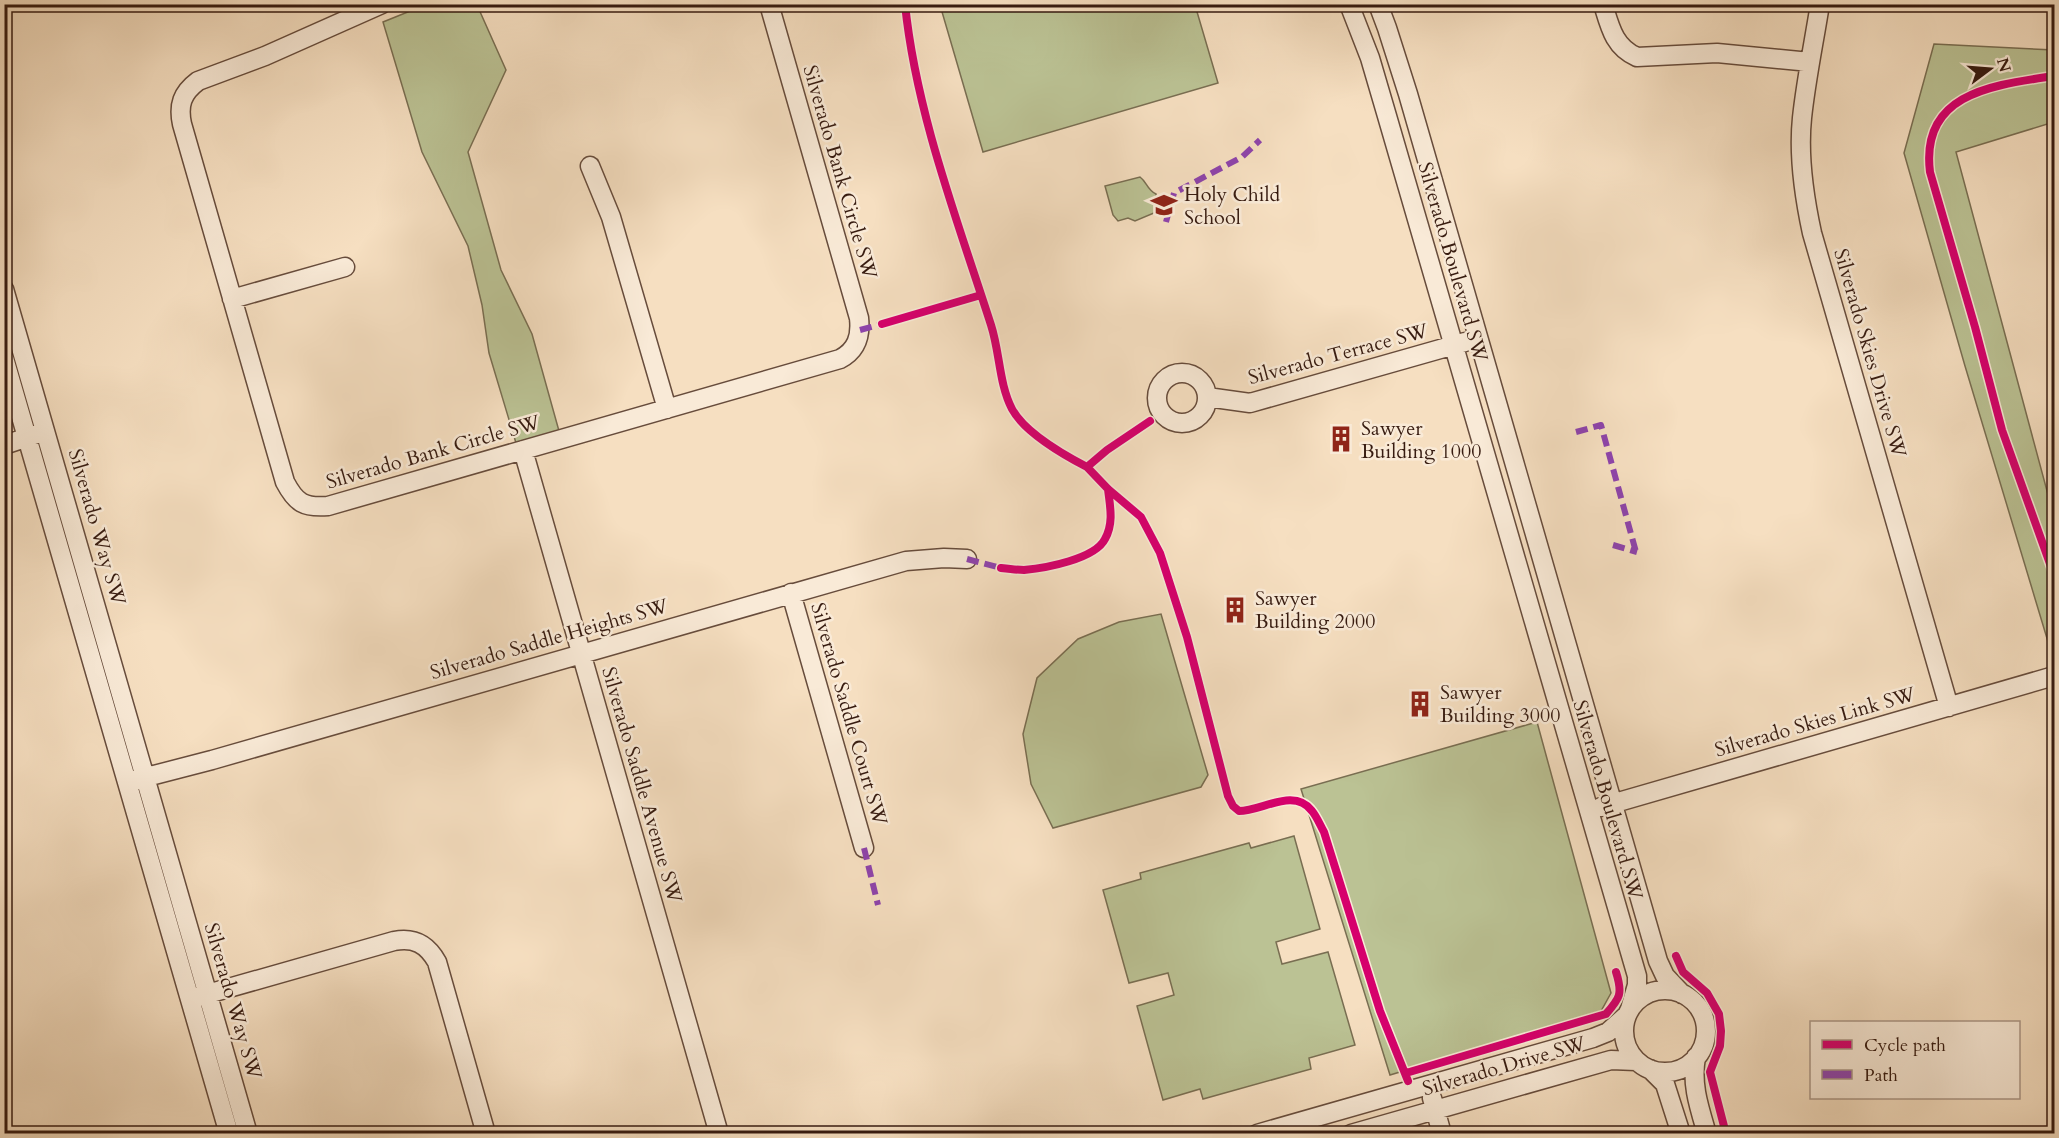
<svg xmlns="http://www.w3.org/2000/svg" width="2059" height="1138" font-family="Cardo,serif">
<rect width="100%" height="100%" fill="#f6dfc1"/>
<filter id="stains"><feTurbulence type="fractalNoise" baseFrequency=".00333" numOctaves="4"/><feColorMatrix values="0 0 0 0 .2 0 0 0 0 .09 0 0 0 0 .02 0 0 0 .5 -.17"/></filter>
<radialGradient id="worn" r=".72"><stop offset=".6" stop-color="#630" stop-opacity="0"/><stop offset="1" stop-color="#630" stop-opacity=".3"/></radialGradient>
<path fill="#bbc294" stroke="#796e52" stroke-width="1.5" d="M425,5H477L506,70L468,152L501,270L532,334L559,431L516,443L489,353L482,305L468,246L422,152L383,22Z
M940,5H1195L1218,83L983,152Z
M1934,44L2054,50V122L1956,152L2054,517V655H2052L1965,366L1904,153Z
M1140,177C1147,182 1147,190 1156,194L1157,205H1160L1161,210L1135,221L1128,218L1118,221L1113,215L1105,186Z
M1161,614L1208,775L1201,787L1053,828L1031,784L1023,734L1037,678L1078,639L1119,622Z
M1537,722L1611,993L1601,1011L1390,1075L1301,789Z
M1294,836L1320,929L1276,942L1282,964L1328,952L1355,1045L1309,1058L1311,1069L1203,1099L1200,1089L1163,1100L1137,1006L1174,995L1168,973L1129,983L1103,890L1141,879L1140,873L1249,843L1251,848Z"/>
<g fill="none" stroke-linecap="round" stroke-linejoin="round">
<g stroke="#674c3c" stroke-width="21">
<path id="minor" d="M382,4L265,56L198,81C182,93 178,105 182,124L285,482C296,503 304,508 328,506L840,359C857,350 861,336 859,318L769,4
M1349,4L1370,58L1387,116L1637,976V985L1630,1009
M1378,4L1387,28L1408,94L1658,961L1665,976L1682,994
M1603,4C1610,27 1614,47 1637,57L1717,53L1810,62
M1820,4C1814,42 1806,80 1802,118C1798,156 1804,196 1812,233L1949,707
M590,166L611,217L667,409
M4,289L248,1134
M232,299L345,267
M4,358L229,1134
M1157 398a25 25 0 1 1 50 0a25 25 0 1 1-50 0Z
M1207,397L1250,403L1465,342
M4,445L40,433
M523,450L719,1134
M791,593L864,848
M127,782L212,760L906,561L944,558L967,559
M1601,807L2054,676
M1624 1031a41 41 0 1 1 82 0a41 41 0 1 1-82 0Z
M197,997L394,941C414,937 427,944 437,962L486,1134
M1696,1057C1691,1084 1699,1107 1707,1134
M1650,1069L1665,1084L1681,1134
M1432,1098L1442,1134
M1257,1134L1593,1038L1608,1032L1627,1015
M1351,1134L1611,1060L1636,1061"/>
</g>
<use href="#minor" stroke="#f9ead7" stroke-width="18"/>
<path stroke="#8e44ad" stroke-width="6" stroke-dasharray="12 6" stroke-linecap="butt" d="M1166,222L1174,193L1242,157L1260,140
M860,330L886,323
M1576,432L1601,425L1636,552
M1613,545L1637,552
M967,559L1001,568
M864,848L878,905"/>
<g stroke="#f9ead7" stroke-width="11">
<path id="cycleway" d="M905,4C916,113 958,222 991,325C1000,353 999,384 1012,409C1025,433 1064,455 1087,467L1107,450L1150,421
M2054,76C1995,85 1920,92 1930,172L1975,327L2002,430L2054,575
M882,324L981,295
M1087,467L1108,489L1141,517L1160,553L1187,637L1228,796L1233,806L1239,811C1262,811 1294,787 1312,811C1317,817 1320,825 1324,832L1380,1011L1408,1081
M1001,568C1009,569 1017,570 1024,570C1046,568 1095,559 1105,539C1114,523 1110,506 1108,489
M1676,956L1683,972L1707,993L1719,1014L1721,1031L1720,1046L1710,1072L1726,1134
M1406,1073L1606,1014C1620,998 1623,994 1616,972"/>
</g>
<use href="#cycleway" stroke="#d6006c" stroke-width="8"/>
</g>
<defs>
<g id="school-bare" transform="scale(2.07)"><path d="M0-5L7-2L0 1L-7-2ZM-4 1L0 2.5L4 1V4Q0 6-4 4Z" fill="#8f2418" stroke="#f9ead7" stroke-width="2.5" paint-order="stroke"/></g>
<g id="building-bare" transform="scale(2.07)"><path d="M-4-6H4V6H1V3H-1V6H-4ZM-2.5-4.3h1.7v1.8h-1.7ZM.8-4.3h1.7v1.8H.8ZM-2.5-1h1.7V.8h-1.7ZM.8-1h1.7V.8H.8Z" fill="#8f2418" stroke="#f9ead7" stroke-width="2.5" paint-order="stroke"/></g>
</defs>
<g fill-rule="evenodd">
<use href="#school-bare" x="1164" y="205"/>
<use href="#building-bare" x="1341" y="439"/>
<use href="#building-bare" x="1235" y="610"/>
<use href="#building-bare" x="1420" y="704"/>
</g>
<g text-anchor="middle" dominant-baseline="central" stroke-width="5" stroke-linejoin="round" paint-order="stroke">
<g font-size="20" fill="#371b10" stroke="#f9ead7">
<text transform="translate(840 172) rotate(74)">Silverado Bank Circle SW</text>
<text transform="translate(1453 262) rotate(74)">Silverado Boulevard SW</text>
<text transform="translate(1870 353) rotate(74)">Silverado Skies Drive SW</text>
<text transform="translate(1338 354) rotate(-15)">Silverado Terrace SW</text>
<text transform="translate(433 452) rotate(-16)">Silverado Bank Circle SW</text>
<text transform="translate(97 527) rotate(74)">Silverado Way SW</text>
<text transform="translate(549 639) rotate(-16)">Silverado Saddle Heights SW</text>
<text transform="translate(849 714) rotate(74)">Silverado Saddle Court SW</text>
<text transform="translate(1815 722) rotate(-16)">Silverado Skies Link SW</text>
<text transform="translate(642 785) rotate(74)">Silverado Saddle Avenue SW</text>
<text transform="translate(1608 800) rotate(74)">Silverado Boulevard SW</text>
<text transform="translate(233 1001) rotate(74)">Silverado Way SW</text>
<text transform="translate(1504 1066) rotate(-16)">Silverado Drive SW</text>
</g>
<g font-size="20" fill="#371b10" stroke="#f9ead7" text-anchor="start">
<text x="1184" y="194">Holy Child<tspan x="1184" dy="23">School</tspan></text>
<text x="1361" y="428">Sawyer<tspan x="1361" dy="23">Building 1000</tspan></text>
<text x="1255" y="598">Sawyer<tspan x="1255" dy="23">Building 2000</tspan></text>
<text x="1440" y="692">Sawyer<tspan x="1440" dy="23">Building 3000</tspan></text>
</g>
</g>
<rect width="2059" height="1138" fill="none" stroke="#f6dfc1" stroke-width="24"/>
<rect x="6" y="6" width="2047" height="1126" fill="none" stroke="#371b10" stroke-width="3"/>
<rect x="12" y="12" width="2035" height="1114" fill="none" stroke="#371b10" stroke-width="1.5"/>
<rect x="1810" y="1021" width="210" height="78" fill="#f9ead7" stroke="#ab9787" stroke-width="1.5"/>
<rect x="1822" y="1040" width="30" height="9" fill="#d6006c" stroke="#ab9787" stroke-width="1.5"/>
<text x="1864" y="1051" font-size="18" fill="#371b10">Cycle path</text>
<rect x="1822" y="1070" width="30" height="9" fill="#8e44ad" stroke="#ab9787" stroke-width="1.5"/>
<text x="1864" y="1081" font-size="18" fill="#371b10">Path</text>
<g transform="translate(1990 69) rotate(74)" stroke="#f9ead7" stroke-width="4.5" paint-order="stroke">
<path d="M0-4.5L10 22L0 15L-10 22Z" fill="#371b10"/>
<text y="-9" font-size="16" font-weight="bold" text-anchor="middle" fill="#371b10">N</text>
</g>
<rect width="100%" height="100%" filter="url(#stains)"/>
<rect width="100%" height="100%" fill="url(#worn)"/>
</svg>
